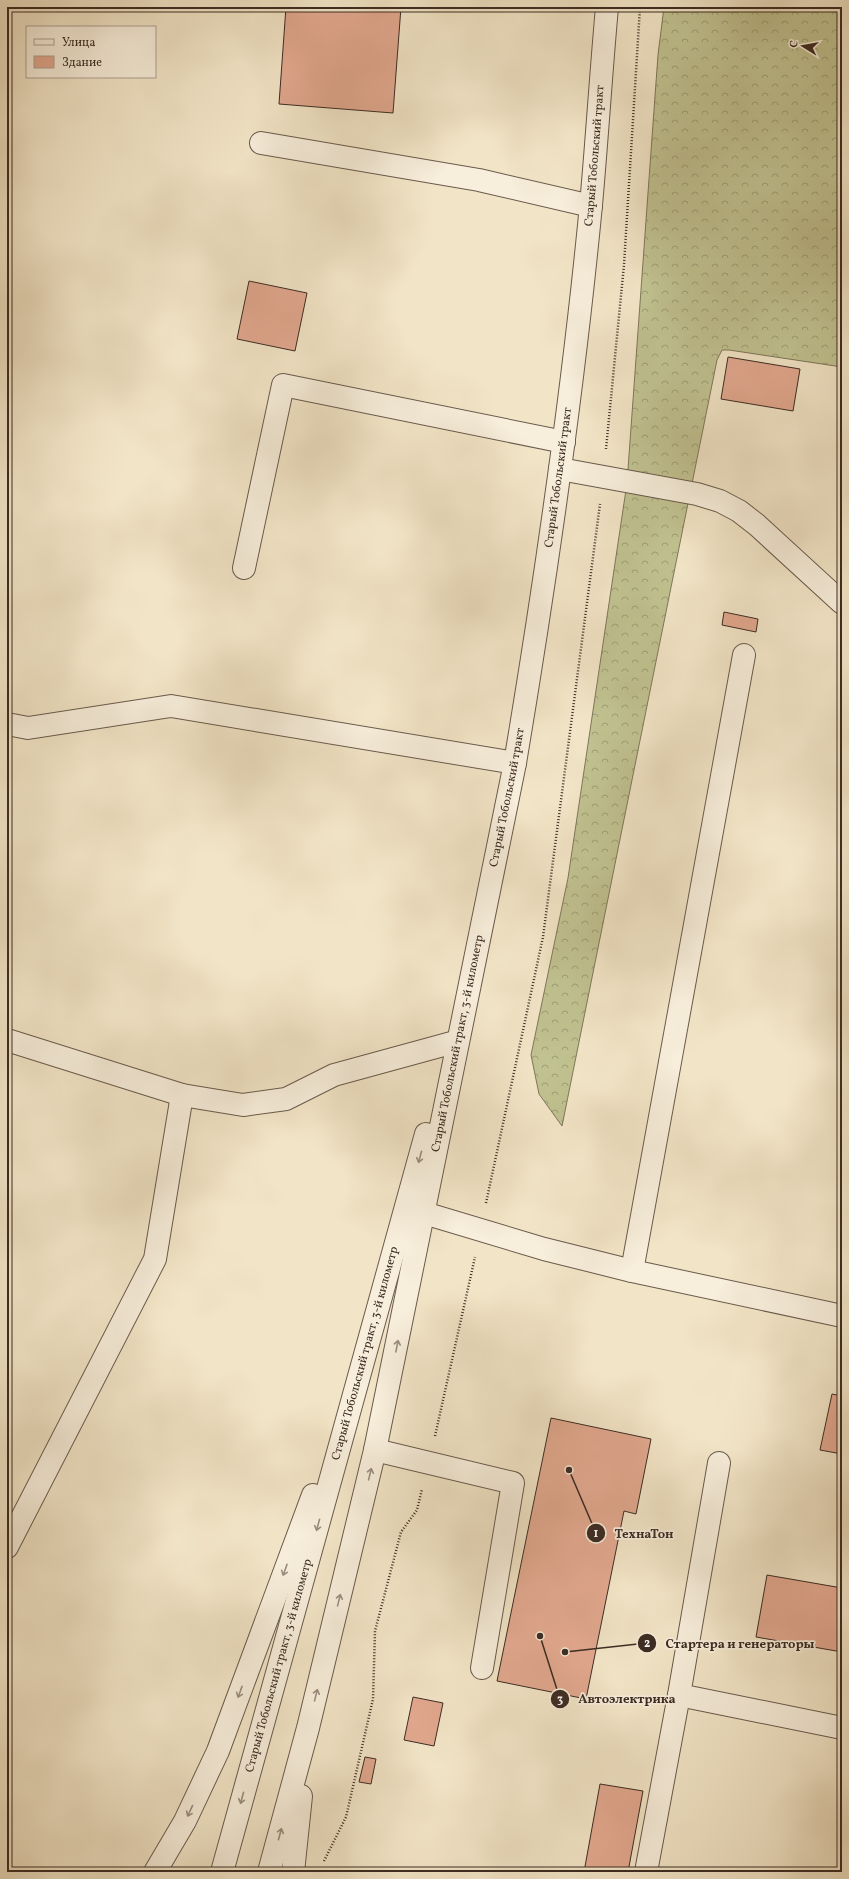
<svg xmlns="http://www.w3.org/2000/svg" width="849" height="1879" font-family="Vollkorn,serif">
<defs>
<pattern id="forest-crowns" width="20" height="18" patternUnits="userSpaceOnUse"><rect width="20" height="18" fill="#c1c291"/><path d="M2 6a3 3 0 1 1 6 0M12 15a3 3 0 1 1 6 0" fill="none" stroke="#9e9e76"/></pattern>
</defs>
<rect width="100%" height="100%" fill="#f2e5c7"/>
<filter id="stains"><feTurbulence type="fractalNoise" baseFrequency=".005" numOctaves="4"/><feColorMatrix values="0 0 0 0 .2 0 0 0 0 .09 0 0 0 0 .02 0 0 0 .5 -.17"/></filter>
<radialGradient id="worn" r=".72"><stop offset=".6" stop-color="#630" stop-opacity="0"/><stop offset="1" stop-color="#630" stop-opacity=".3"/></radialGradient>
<path fill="url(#forest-crowns)" stroke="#7e775a" d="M664,7H842V367L729,350H722L717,360L562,1126L539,1094L531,1055L568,878L627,483L658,55Z"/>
<path fill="#e2a88f" stroke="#3c2c23" d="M286,7H401L393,113L279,104Z
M249,281L307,293L295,351L237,339Z
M728,357L800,369L793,411L721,399Z
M724,612L758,619L756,632L722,625Z
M832,1394L842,1396V1454L820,1450Z
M551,1418L651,1439L636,1514L624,1511L586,1699L497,1681Z
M767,1575L842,1588V1652L756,1637Z
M413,1697L443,1703L434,1746L404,1740Z
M365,1757L376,1759L371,1784L359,1782Z
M600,1784L643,1791L628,1872H584Z"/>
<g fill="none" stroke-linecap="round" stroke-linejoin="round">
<g stroke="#6a5a4c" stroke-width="24">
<g id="minor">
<path d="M261,143L479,180L591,206"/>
<path d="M560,469L697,494L720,501L739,511L757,525L842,603"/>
<path d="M244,568L283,385L564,442"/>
<path d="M7,724L28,728L171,706L515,763"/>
<path d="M7,1040L182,1095L243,1105L286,1099L334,1075L451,1043"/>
<path d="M424,1213L544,1249L632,1271L842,1316"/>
<path d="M632,1271L744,655"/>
<path d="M375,1450L513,1483L482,1668"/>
<path d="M719,1463L679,1695L842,1728"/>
<path d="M7,1547L155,1259L182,1095"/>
<path d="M155,1872L185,1821L218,1751L313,1495"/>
<path id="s1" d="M222,1872L426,1134"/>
<path id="s2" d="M269,1872L308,1728L375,1450L515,763C546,578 573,392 591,205C597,139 601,73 607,7"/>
<path d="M293,1872L301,1796"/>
<path d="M646,1872L679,1695"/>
</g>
</g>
<path stroke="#3c2c23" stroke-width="2.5" stroke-dasharray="1 2" stroke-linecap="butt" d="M606,449L624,265L640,7
M486,1203L543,937L600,504
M435,1436L475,1257
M324,1861L346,1817L373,1699L375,1631L401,1532L417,1510L422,1489"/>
<use href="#minor" stroke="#f7eedb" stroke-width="22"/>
</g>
<defs><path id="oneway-shaft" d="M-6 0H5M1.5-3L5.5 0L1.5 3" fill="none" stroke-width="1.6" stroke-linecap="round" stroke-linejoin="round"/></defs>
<g stroke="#9a8d7f">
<use href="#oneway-shaft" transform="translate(420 1157) rotate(105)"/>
<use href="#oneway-shaft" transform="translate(397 1346) rotate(-79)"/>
<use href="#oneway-shaft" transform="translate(370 1474) rotate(-76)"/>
<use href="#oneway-shaft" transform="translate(318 1525) rotate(105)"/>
<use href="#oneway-shaft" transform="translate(285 1570) rotate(110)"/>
<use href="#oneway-shaft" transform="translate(339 1600) rotate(-76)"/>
<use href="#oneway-shaft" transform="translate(240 1692) rotate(110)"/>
<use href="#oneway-shaft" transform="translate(316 1695) rotate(-76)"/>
<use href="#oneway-shaft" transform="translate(242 1798) rotate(105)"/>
<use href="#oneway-shaft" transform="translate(190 1811) rotate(115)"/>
<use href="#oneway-shaft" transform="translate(280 1834) rotate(-75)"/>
</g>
<g text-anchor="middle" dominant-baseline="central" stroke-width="3.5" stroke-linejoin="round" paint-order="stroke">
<g font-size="12" fill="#3c2c23" stroke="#f7eedb">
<text stroke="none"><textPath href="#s2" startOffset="1749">Старый Тобольский тракт</textPath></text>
<text stroke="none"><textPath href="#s2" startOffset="1425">Старый Тобольский тракт</textPath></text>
<text stroke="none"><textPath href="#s2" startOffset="1101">Старый Тобольский тракт</textPath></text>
<text stroke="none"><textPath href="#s2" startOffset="850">Старый Тобольский тракт, 3-й километр</textPath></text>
<text stroke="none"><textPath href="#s1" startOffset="538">Старый Тобольский тракт, 3-й километр</textPath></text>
<text stroke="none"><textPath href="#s1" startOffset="214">Старый Тобольский тракт, 3-й километр</textPath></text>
</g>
</g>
<path fill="none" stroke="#3c2c23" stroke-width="1.5" d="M569 1470L596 1533M565 1652L647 1643M540 1636L560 1699"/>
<g fill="#3c2c23" stroke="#f7eedb" stroke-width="1.5">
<circle cx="569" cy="1470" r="4"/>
<circle cx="565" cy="1652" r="4"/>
<circle cx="540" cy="1636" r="4"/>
<circle cx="596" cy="1533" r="10"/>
<circle cx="647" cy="1643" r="10"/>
<circle cx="560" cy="1699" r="10"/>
</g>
<g font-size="12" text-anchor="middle" font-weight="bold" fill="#fff">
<text x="596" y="1537">1</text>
<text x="647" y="1647">2</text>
<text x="560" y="1703">3</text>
</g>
<g font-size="13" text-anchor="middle" font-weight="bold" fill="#3c2c23" stroke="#f7eedb" stroke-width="3.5" stroke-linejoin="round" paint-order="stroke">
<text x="644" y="1538">ТехнаТон</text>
<text x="740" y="1648">Стартера и генераторы</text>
<text x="627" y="1703">Автоэлектрика</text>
</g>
<rect width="849" height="1879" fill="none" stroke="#f2e5c7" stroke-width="24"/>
<rect x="8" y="8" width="833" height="1863" fill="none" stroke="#3c2c23" stroke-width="2"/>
<rect x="12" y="12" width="825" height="1855" fill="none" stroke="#3c2c23"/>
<rect x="26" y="26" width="130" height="52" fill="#f7eedb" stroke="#aca091"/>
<rect x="34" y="39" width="20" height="6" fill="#f7eedb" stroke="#aca091"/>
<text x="62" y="46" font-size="12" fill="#3c2c23">Улица</text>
<rect x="34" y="56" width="20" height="12" fill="#e2a88f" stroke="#aca091"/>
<text x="62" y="66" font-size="12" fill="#3c2c23">Здание</text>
<g transform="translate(803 46) rotate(281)" stroke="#f7eedb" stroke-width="3" paint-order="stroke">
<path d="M0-3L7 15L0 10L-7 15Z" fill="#3c2c23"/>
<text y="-6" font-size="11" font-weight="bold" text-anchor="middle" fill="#3c2c23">С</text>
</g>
<rect width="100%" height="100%" filter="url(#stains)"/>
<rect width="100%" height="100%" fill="url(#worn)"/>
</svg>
